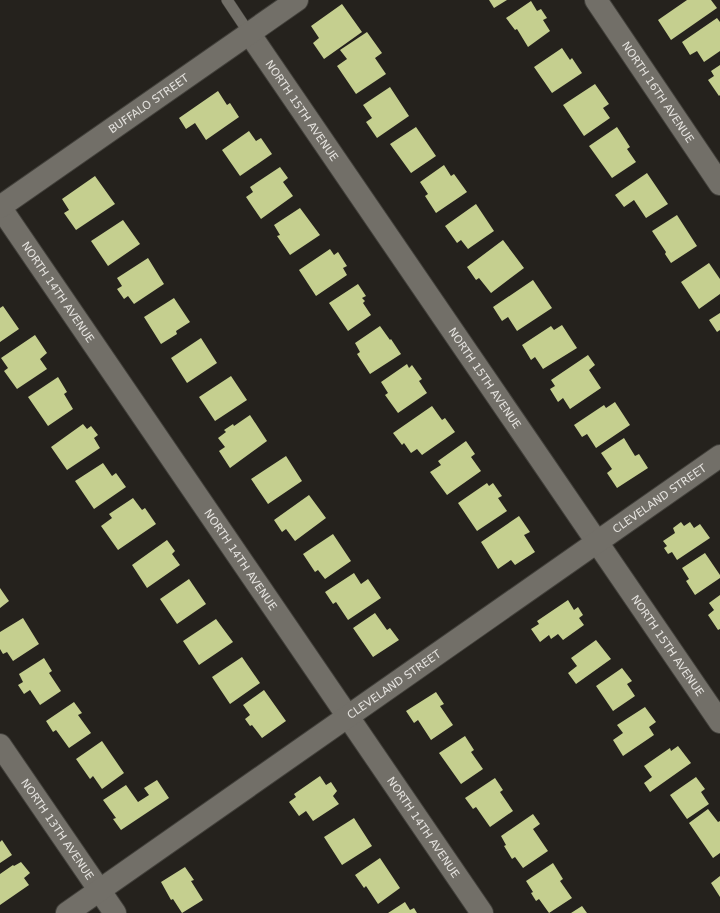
<svg xmlns="http://www.w3.org/2000/svg" width="720" height="913" font-family="'DejaVu Sans',sans-serif">
<rect width="100%" height="100%" fill="#25221d"/>
<path fill="#c5cf8f" d="M489,0H507L494,8Z
M687,0H711L717,8L671,40L658,20Z
M531,1L537,11L541,9L547,18L543,20L550,31L528,47L517,29L515,30L506,18Z
M342,4L362,32L324,59L313,43L319,38L311,26Z
M717,18L720,22V51L704,62L697,51L690,55L682,42Z
M367,32L382,53L375,58L386,74L356,94L337,66L347,59L340,50Z
M562,48L570,60L572,58L582,73L552,93L534,67Z
M720,65V95L719,96L708,80L714,76L711,71Z
M595,84L609,104L603,108L610,118L584,136L563,105Z
M390,87L409,116L377,138L366,122L372,118L363,105Z
M218,91L227,105L230,103L239,117L206,140L195,123L186,129L179,118Z
M416,127L436,156L411,173L390,144Z
M617,127L630,147L627,149L636,162L612,178L589,146Z
M249,131L256,141L261,138L272,154L240,176L222,150Z
M444,165L451,176L454,174L467,192L436,213L425,196L428,194L420,182Z
M280,167L288,178L283,182L293,196L261,219L246,197L253,192L250,187Z
M647,173L668,204L646,218L634,200L624,207L615,195Z
M95,176L115,204L76,230L64,213L69,210L62,199Z
M476,204L494,231L468,249L461,240L457,243L445,226Z
M300,208L320,235L290,255L277,236L280,235L274,225Z
M677,215L697,246L671,263L665,254L666,252L652,231Z
M123,220L140,244L108,266L91,241Z
M503,240L524,268L491,293L479,278L476,280L467,267Z
M330,249L334,255L338,252L347,266L343,268L347,275L316,296L299,270Z
M148,258L164,284L134,304L128,296L124,299L117,289L122,286L117,278Z
M709,263L720,279V294L699,309L681,282Z
M533,280L552,308L517,331L508,317L502,321L493,307Z
M358,284L366,296L362,298L365,301L363,303L371,315L348,331L329,303Z
M174,298L190,322L176,331L177,334L161,344L144,317Z
M3,306L19,329L0,342V308Z
M720,313V330L717,332L709,320Z
M562,325L577,348L543,369L535,357L531,360L522,345L551,326L554,330Z
M380,326L390,340L391,339L401,354L370,374L357,354L360,352L355,343Z
M35,335L47,353L40,359L47,369L17,389L4,371L8,368L1,358Z
M201,338L217,363L187,383L171,358Z
M588,355L595,365L589,370L601,388L570,409L563,398L558,402L550,389L555,386L551,380Z
M407,364L409,368L412,365L422,379L419,381L427,393L398,413L385,395L388,393L381,382Z
M231,376L247,400L215,421L199,397Z
M58,377L67,392L64,394L73,409L48,426L28,397Z
M615,402L630,425L596,448L587,434L582,437L574,425L604,405L606,408Z
M432,406L442,420L445,418L455,432L422,455L417,449L411,453L404,443L402,445L393,433Z
M250,415L267,441L230,468L219,451L225,447L218,438L226,432L224,430L233,424L234,426Z
M83,424L87,429L91,426L98,435L94,438L100,448L67,470L51,447Z
M624,438L635,456L639,454L648,468L617,488L607,473L612,469L601,453Z
M466,441L475,454L471,457L481,471L447,495L430,472L441,465L438,461Z
M286,456L302,481L268,504L251,479Z
M103,463L112,476L116,473L126,487L94,509L75,481Z
M487,483L489,486L493,483L502,496L498,498L507,511L477,531L458,503Z
M309,495L326,518L295,541L286,529L282,532L274,520Z
M133,498L142,510L145,508L156,524L118,550L101,526L112,518L109,514Z
M519,516L530,532L524,535L535,552L515,565L511,560L498,569L481,542Z
M681,522L684,526L690,522L694,528L700,524L710,538L677,560L672,552L668,554L664,548L667,546L663,541L675,533L673,528Z
M333,534L351,561L325,579L318,570L315,572L303,554Z
M167,540L175,551L172,554L180,565L147,588L132,565Z
M705,553L720,575V578L695,595L686,581L689,579L682,568Z
M354,573L361,584L368,579L381,598L348,620L336,602L333,604L325,592Z
M189,579L206,604L177,624L160,599Z
M0,588L9,601L0,608Z
M720,595V629L718,630L708,615L714,610L709,603Z
M568,600L574,610L578,607L583,615L579,618L584,625L563,640L558,634L551,639L549,635L540,642L531,629L539,624L537,621Z
M375,613L387,630L390,628L399,640L373,657L353,628Z
M23,618L39,644L13,661L7,652L3,654L0,649V632Z
M216,619L233,642L199,665L183,641Z
M596,640L611,659L576,684L568,673L577,666L571,658Z
M242,657L260,683L230,704L212,677Z
M44,658L52,671L49,673L61,691L40,705L30,690L24,694L18,685L23,682L19,674Z
M622,668L632,681L627,684L635,696L613,711L596,686Z
M264,690L286,721L262,738L252,725L250,726L245,719L250,715L243,705Z
M436,692L444,704L440,706L453,725L431,740L418,720L414,723L406,711Z
M74,702L82,713L78,715L91,733L69,748L56,730L53,732L46,721Z
M645,707L656,722L649,727L654,735L623,756L613,740L623,733L617,725Z
M465,736L474,750L471,752L483,769L461,784L439,753Z
M102,741L124,773L102,789L93,776L90,779L76,759Z
M678,746L691,763L650,792L644,783L652,777L644,766L670,748L671,751Z
M320,776L326,785L331,782L337,791L333,796L339,804L313,821L306,811L299,816L289,802L296,797L294,794Z
M696,777L705,789L701,792L709,804L687,819L670,795Z
M495,778L503,790L500,792L513,811L490,827L476,807L473,809L465,798Z
M157,780L169,798L121,830L113,819L116,818L103,800L126,785L138,802L149,795L144,788Z
M708,809L718,822L720,821V853L713,858L689,823Z
M533,814L540,824L533,829L548,851L523,868L515,857L512,859L504,846L506,845L501,836Z
M354,818L372,846L342,865L324,837Z
M2,840L12,855L0,863V842Z
M380,858L400,888L378,904L366,886L364,888L355,875Z
M21,862L30,873L24,878L29,885L0,905V874L13,865L14,866Z
M553,863L563,879L560,881L572,898L549,913L539,899L536,901L531,893L533,892L526,881Z
M185,867L194,880L191,881L203,900L182,913L173,899L171,900L161,882Z
M720,876V897L711,883Z
M405,902L410,910L414,908L417,913H388Z
M582,906L587,913H571Z"/>
<g fill="none" stroke-linecap="round" stroke-linejoin="round">
<g stroke="#42403b" stroke-width="12">
<path id="service" d="M227,0L249,33"/>
</g>
<g stroke="#42403b" stroke-width="24">
<g id="minor">
<path id="s1" d="M596,0L720,184"/>
<path id="s2" d="M249,33L720,722"/>
<path id="s3" d="M0,207L482,913"/>
<path id="s4" d="M0,207L297,0"/>
<path id="s5" d="M0,745L115,913"/>
<path id="s6" d="M67,913L720,456"/>
</g>
</g>
<use href="#service" stroke="#726f68" stroke-width="11"/>
<use href="#minor" stroke="#726f68" stroke-width="22"/>
</g>
<g text-anchor="middle" dominant-baseline="central" stroke-width="4" stroke-linejoin="round" paint-order="stroke">
<g font-size="11" fill="#e5e3df" stroke="#0d0c09">
<text stroke="none"><textPath href="#s1" startOffset="111">NORTH 16TH AVENUE</textPath></text>
<text stroke="none"><textPath href="#s4" startOffset="181">BUFFALO STREET</textPath></text>
<text stroke="none"><textPath href="#s2" startOffset="94">NORTH 15TH AVENUE</textPath></text>
<text stroke="none"><textPath href="#s3" startOffset="103">NORTH 14TH AVENUE</textPath></text>
<text stroke="none"><textPath href="#s2" startOffset="418">NORTH 15TH AVENUE</textPath></text>
<text stroke="none"><textPath href="#s6" startOffset="723">CLEVELAND STREET</textPath></text>
<text stroke="none"><textPath href="#s3" startOffset="427">NORTH 14TH AVENUE</textPath></text>
<text stroke="none"><textPath href="#s2" startOffset="742">NORTH 15TH AVENUE</textPath></text>
<text stroke="none"><textPath href="#s6" startOffset="399">CLEVELAND STREET</textPath></text>
<text stroke="none"><textPath href="#s3" startOffset="751">NORTH 14TH AVENUE</textPath></text>
<text stroke="none"><textPath href="#s5" startOffset="102">NORTH 13TH AVENUE</textPath></text>
</g>
</g>
</svg>
